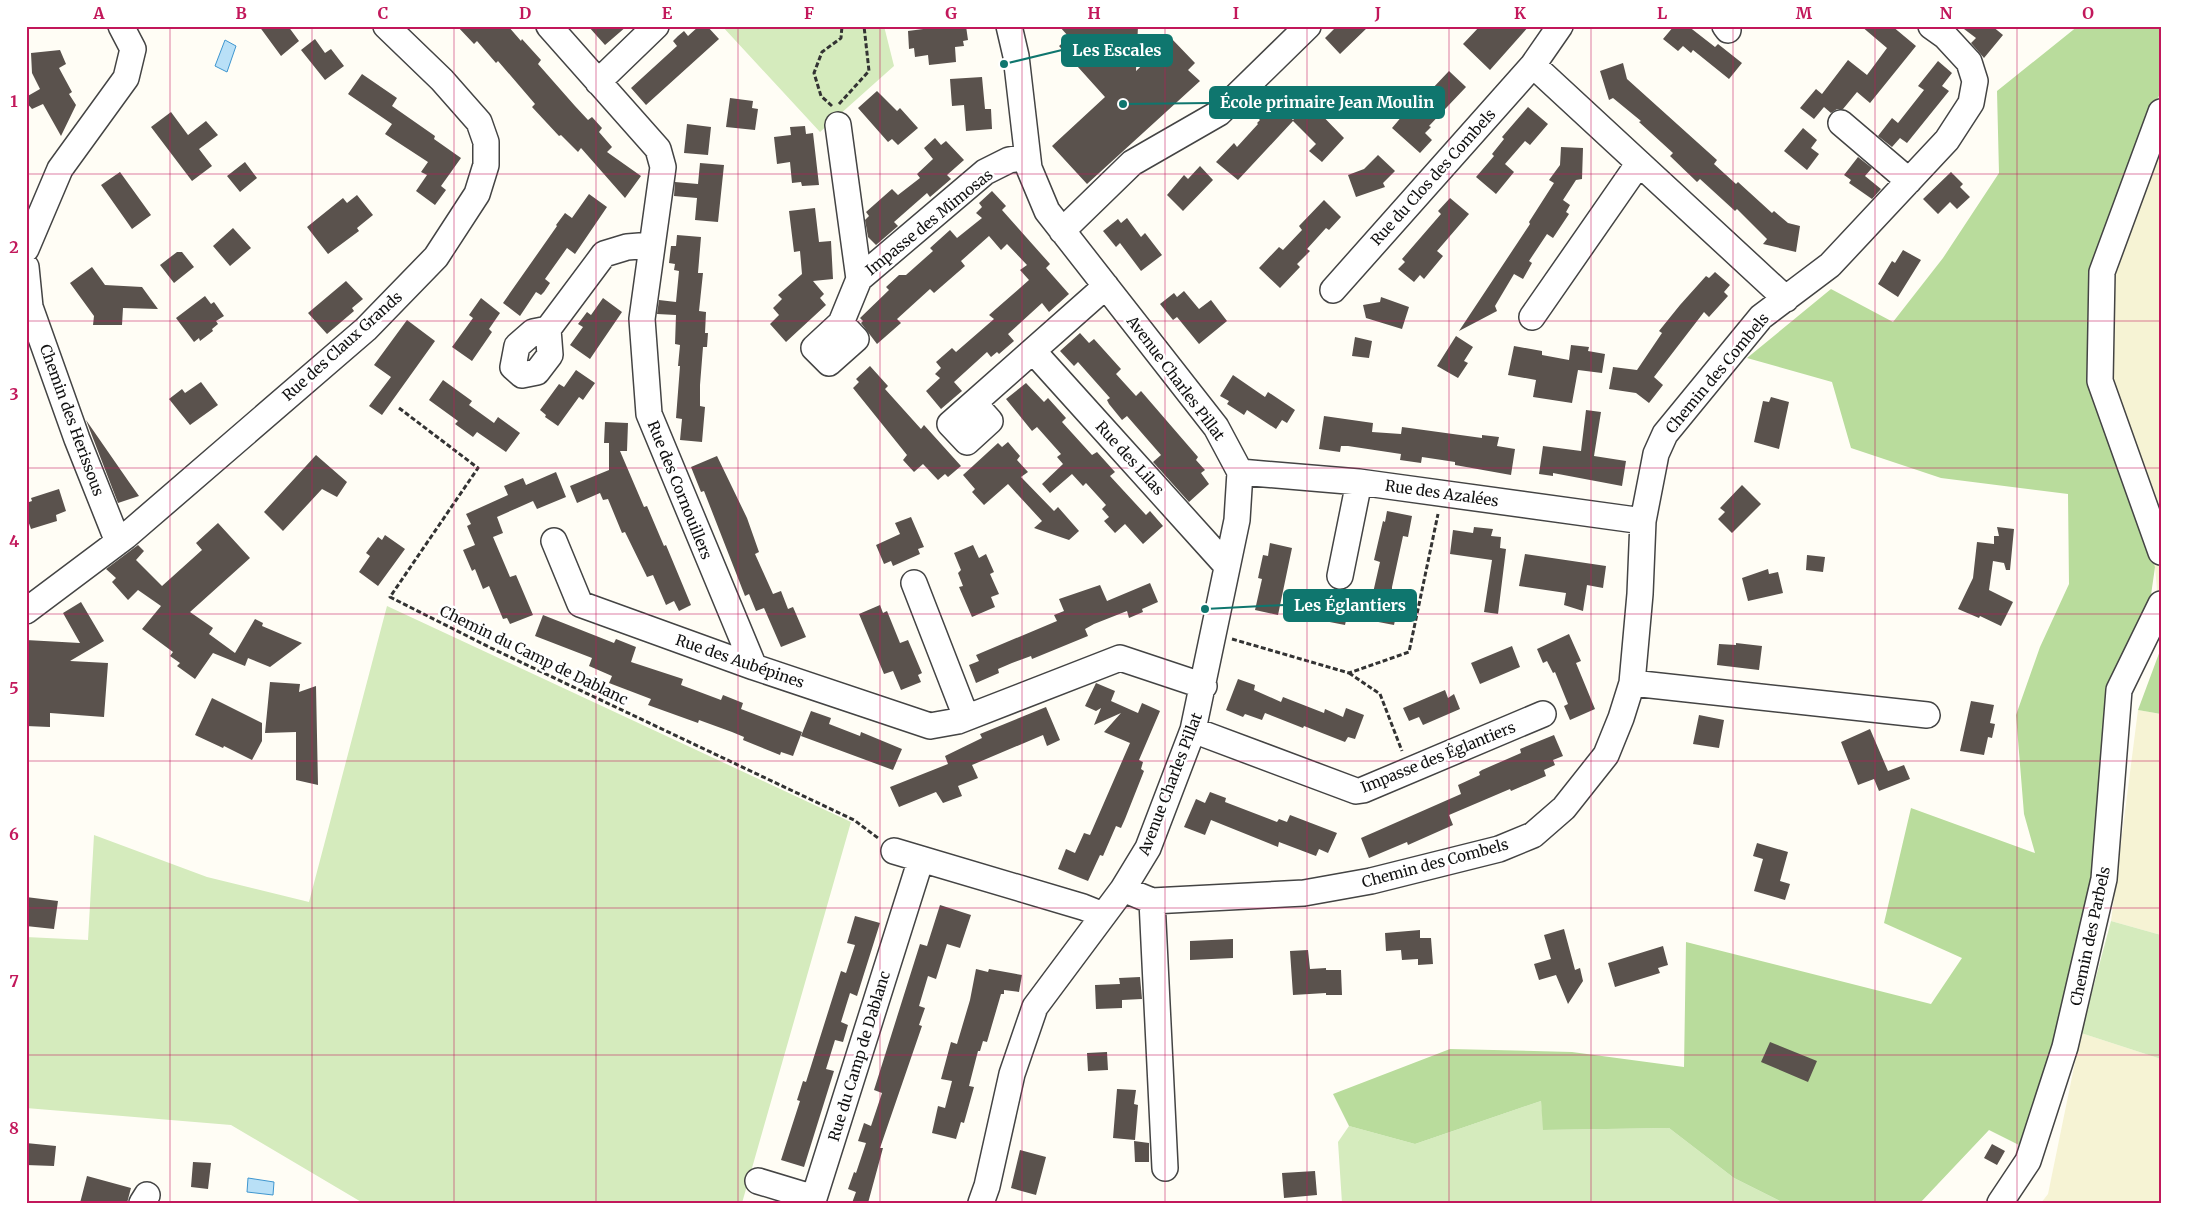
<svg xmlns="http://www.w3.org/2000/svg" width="2187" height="1229" font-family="Merriweather,serif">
<rect width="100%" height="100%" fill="#fffdf5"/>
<path fill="#f6f3d4" d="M2161,93V634L2155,567L2092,390L2094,286L2148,112Z
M2138,710L2161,714V935L2111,921Z
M2081,1033L2161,1059V1203H2041L2048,1194Z"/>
<path fill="#d5ebbd" d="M722,26H884L894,66L820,132Z
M387,606L851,822L742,1203H363L231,1125L26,1108V937L88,940L94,835L207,877L309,902Z
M2111,921L2161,935V1059L2081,1033Z
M1541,1101L1544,1130L1669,1128L1734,1178L1784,1203H1342L1338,1142L1349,1126L1415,1144Z"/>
<path fill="#b9dc9c" d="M2078,26H2161V93L2148,112L2094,286L2092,390L2155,567L2150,602L2106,687L2097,875L2056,1039L2019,1145L1989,1130L1920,1203H1784L1734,1178L1669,1128L1543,1130L1541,1101L1415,1144L1349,1126L1333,1094L1450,1049L1572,1052L1684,1067L1686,942L1931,1004L1962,958L1884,923L1911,808L2035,853L2024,814L2016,715L2040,647L2069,584L2068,494L1941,478L1851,448L1832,382L1747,358L1831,289L1893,322L1943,258L1999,173L1997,91Z
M2161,648V714L2138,710Z"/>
<path fill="#b9e0f7" stroke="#3f96cf" d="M225,40L236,46L227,72L215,66Z
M248,1178L274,1182L273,1195L247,1192Z"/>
<path fill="#5a524d" d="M259,26H288L299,41L281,56Z
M457,26H508L521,41L522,39L541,60L538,64L575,106L588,120L592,117L602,128L599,132L612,147L607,152L641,176L625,198L581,148L578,152L561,135L559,136L532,107L535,104L498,61L496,63L477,41L474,44Z
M588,26H627L605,45Z
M699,26H707L719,39L646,105L631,88L677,46L673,41L678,36L684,31L688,36Z
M946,26H966L968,40L963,41L964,46L955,47L956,62L929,65L928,55L915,57L914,48L909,49L908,31Z
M1059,26H1138L1136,71L1171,38L1195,63L1188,70L1200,81L1087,184L1052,146L1105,97L1059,46L1069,37Z
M1337,26H1369L1340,54L1325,38Z
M1480,26H1529L1490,70L1463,44Z
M1674,26H1688L1715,47L1718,44L1742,63L1729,79L1693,50L1691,53L1683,46L1678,51L1663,39Z
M1861,26H1892L1916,46L1870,103L1857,92L1843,109H1837L1831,113L1824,107L1814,119L1800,108L1816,89L1822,94L1848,60L1867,75L1887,48Z
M1960,26H1992L2003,35L1984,58L1971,43L1976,38Z
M315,39L325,53L331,49L344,66L325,80L301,50Z
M60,50L66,64L59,68L72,92L69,94L76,105L61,136L43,104L32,109L26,102V97L40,89L32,73L31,53Z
M1938,61L1952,73L1942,86L1949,91L1907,143L1900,138L1892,147L1878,136L1892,118L1898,123L1924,90L1918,86Z
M1623,63L1627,79L1717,160L1714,164L1736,184L1738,182L1772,213L1774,211L1788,223L1800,226L1796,252L1763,244L1767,239L1737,209L1735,211L1700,179L1697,182L1670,156L1673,153L1639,122L1641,121L1613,98L1609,100L1600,71Z
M1449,71L1466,87L1429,126L1431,127L1425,133L1432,140L1420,153L1392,128L1409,108L1412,110Z
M362,74L397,98L392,106L435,136L434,139L461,158L441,186L446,190L435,205L416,191L427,175L421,172L428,162L385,134L392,124L348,94Z
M982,77L985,109H991L992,129L966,131L964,105L952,106L950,79Z
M877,91L897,111L900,108L918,128L898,145L892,139L888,142L858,108Z
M730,98L753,101L752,108L758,109L755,130L726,127Z
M1262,98L1278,113L1282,109L1293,120L1310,103L1344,138L1322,162L1309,151L1316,144L1293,121L1238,180L1216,162L1234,143L1237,147L1258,124L1257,123L1260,120L1251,111Z
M1528,107L1548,124L1530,145L1525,141L1505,164L1514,172L1496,194L1476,177L1494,156L1492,154L1504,139L1502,137Z
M171,112L188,135L206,121L218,135L199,149L212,166L192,181L151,127Z
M687,124L711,127L708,155L684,153Z
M805,126L806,134L813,133L819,185L802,186L801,182L792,183L790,162L777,164L774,137L791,135L790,127Z
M1803,128L1817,140L1811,148L1819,154L1807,170L1784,151Z
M935,138L941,145L946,141L964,160L947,175L951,179L930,197L927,193L894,222L898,226L876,245L868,237L865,220L869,216L866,212L892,189L898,195L920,178L917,174L933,159L924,148Z
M1561,147L1583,148L1582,179L1576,180L1563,200L1570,205L1566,212L1569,214L1553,238L1547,234L1529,261L1532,263L1523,279L1514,274L1495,306L1497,311L1459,331L1530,224L1529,222L1554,183L1549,180L1560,165Z
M1378,155L1395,171L1383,183L1385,187L1356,197L1348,175L1364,169Z
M1858,157L1872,168L1865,176L1881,189L1872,199L1849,183L1851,180L1844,175Z
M245,162L257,178L240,192L227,176Z
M700,163L724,165L718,222L695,220L697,198L674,196L675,182L698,184Z
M1200,166L1213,180L1183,211L1167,195L1184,175L1188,179Z
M120,172L151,215L132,229L101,185Z
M1951,172L1963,184L1960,187L1970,197L1957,209L1950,202L1938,214L1923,199Z
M992,191L1006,206L1002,210L1050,264L1046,268L1069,294L1049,312L1042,303L1008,334L1014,341L999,354L997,352L991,357L987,352L954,382L962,391L941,409L926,391L940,378L935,374L941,368L936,362L952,348L956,352L994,319L989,315L1029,280L1020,270L1027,265L1007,244L1001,250L989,236L961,261L965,266L934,293L930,289L897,319L901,323L877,344L861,323L863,321L860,318L889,290L886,287L899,275H906L933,251L930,248L950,230L957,238L982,218L976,213L982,207L979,203Z
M589,194L607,207L575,254L567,248L545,279L550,283L544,292L541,295L536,292L520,316L503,303L557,226L556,225L565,213L572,218Z
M357,195L373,215L357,228L359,231L328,254L307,227L343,198L347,203Z
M1450,198L1469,214L1437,251L1443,256L1424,279L1420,275L1414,282L1398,269L1405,262L1402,259L1441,214L1438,211Z
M1324,200L1341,217L1329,230L1326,228L1307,249L1310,251L1297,264L1300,267L1280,288L1259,268L1279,247L1283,250L1302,230L1299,226Z
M815,208L819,242L831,241L833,279L813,281L824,294L820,298L826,305L786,342L770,324L779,315L773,308L782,299L778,295L802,274L800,251L794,252L789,211Z
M1127,218L1141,237L1145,233L1162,255L1141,271L1120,243L1116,247L1103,231L1118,219L1121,223Z
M233,228L251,248L230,266L213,246Z
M677,235L701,237L698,273H703L699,311L706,312L705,333H708L707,347H703L700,385V406L705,407L702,442L680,440L682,419L676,418L680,366H678L680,345L675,344L676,315L657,314L659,300L676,302L679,271L674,270L675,264L669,263L671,246H676Z
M1903,250L1921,260L1898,297L1878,284L1892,261L1895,263Z
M177,252H182L194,267L174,283L160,265Z
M92,267L105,285L142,287L158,309L123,308L122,325H93L94,316L70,283Z
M1715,272L1730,285L1724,292L1728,296L1709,317L1704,312L1654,377L1663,385L1649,403L1636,393L1609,389L1613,367L1637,370L1662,333L1659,331L1680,305L1706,276L1709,278Z
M346,281L363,299L352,308L354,311L327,334L308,313Z
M1184,291L1199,309L1211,300L1227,321L1199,344L1177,317L1173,320L1160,304L1174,293L1177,297Z
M205,296L211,304L214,302L224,316L216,321L218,324L212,329L213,331L200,341L199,338L194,342L176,318Z
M1381,297L1409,307L1402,329L1366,318L1363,305L1380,302Z
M481,298L500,313L489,329L492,332L472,361L452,347L473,318L469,315Z
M603,298L622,312L590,359L570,345L583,327L578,324L587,312L591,315Z
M407,320L435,341L382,415L369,406L391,377L374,365Z
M1080,333L1089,343L1094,339L1121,369L1116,374L1136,396L1141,391L1198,457L1196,460L1205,470L1201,473L1209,484L1189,502L1153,462L1161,455L1127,416L1122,420L1109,404L1107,400L1110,398L1078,362L1074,366L1060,351Z
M1456,336L1473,347L1464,361L1468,363L1458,378L1437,366Z
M1355,337L1372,341L1369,358L1352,356Z
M1571,345L1589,347L1588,351L1605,354L1602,373L1578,370L1572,403L1533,397L1536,380L1508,375L1514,346L1542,351V355L1569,360Z
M870,366L888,386L885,389L921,429L924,425L961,466L948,477L945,474L938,480L923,464L914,472L903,460L907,455L853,388L859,382L856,379Z
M576,370L595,383L583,400L579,397L558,426L545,417L546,415L540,410L559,384L564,387Z
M1233,375L1265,397L1268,392L1295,410L1287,423L1282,420L1276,429L1247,410L1244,415L1227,404L1229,401L1220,396Z
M443,380L472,401L469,405L494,423L498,417L520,433L506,452L477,432L473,437L455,424L458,421L429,400Z
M201,382L218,405L190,425L169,399L182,389L185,393Z
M1026,383L1044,402L1048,398L1066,418L1062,422L1092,455L1097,452L1115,472L1110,476L1146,515L1150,511L1163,526L1143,544L1125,524L1115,533L1104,521L1109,517L1102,509L1106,505L1086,483L1083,486L1072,474L1050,493L1042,484L1063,464L1057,457L1061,454L1037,427L1032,431L1006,399Z
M1771,397L1789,402L1779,449L1754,442L1763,401L1769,402Z
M1586,410L1601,412L1594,456L1626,461L1622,486L1553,473V476L1539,474L1543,446L1581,451Z
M1324,416L1373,423L1372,432L1401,434L1402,427L1482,438V435L1499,437L1497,446L1515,449L1511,475L1455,465V462L1442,460L1422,457L1421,463L1400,460L1401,454L1348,446H1341L1340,452L1319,449Z
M86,420L129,482L139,496L118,503Z
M605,422L628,423L627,451H620L644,507L647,506L664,546L666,545L691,605L679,611L674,601L666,605L653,575L647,577L625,532L622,533L608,499L603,500L600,493L577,503L570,486L609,470V443H604Z
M1008,442L1020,456L1017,460L1028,472L1021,477L1054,511L1058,507L1079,531L1069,540L1034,528L1042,521L1008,484L984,505L972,492L975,489L963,475L998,443L1002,447Z
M316,455L347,482L337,497L322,489L283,531L264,512Z
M717,456L747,518L759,552L755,554L773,594L781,591L788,609L793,607L806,637L781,647L764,608L756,611L749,594L745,596L704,491L701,492L691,467Z
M556,472L566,497L537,509L533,501L497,517L503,533L493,537L510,577L516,575L533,615L510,624L507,618L503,619L489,586L483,589L475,569L472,571L463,550L475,545L467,526L471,524L466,514L508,495L504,486L523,478L526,485Z
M1742,485L1761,504L1732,533L1718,519L1725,512L1720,508Z
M59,489L66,511L56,515L57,521L31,529L26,515V503L32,501L31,498Z
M1387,511L1412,516L1408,537L1403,536L1392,587V595L1400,597L1394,625L1347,616L1345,625L1309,618L1314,594L1370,606L1380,562L1374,560L1383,521L1385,522Z
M911,517L924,547L918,549L920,554L893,566L891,561L884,564L876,545L900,534L895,523Z
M218,523L250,558L190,612L213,628L209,634L235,653L255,619L263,623L262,626L302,643L270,667L248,658L245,666L213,653L195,679L177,666L180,663L170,656L173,652L142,629L161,606L138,590L128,600L112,582L116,578L106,569L138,545L144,551L136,560L162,586L202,550L196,543Z
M1474,527L1493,529L1491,536L1501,537L1500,548L1506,549L1498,614L1484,612L1492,560L1450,554L1453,530L1473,533Z
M1997,527L2014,529L2010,570H2006L2004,563L1993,561L1989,590L2013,602L2001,626L1980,616L1979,618L1958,609L1973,578L1977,542L1994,544V536H1999Z
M385,535L405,549L378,586L359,572L370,556L366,553L378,537L382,540Z
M1270,543L1292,548L1278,615L1255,610L1262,579L1258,578L1263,555L1268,556Z
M973,545L979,558L986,554L994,572L990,574L999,594L991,597L995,607L972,617L959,587L963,586L958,573L961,570L954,553Z
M1525,554L1606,566L1603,588L1587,585L1583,611L1564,605L1566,593L1519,586Z
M1807,555L1825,557L1823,572L1806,570Z
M1768,569L1769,574L1778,572L1783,593L1748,601L1742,578Z
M1150,583L1158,602L1142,609L1143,612L1129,618L1127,611L1094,624L1085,629L1088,636L1032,659L1031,656L1012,663L998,669L999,673L976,683L969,665L979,661L976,655L1057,621L1054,615L1064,611L1059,599L1100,585L1107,601Z
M81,602L104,641L70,661L108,663L104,717L50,713V727L26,726V640L80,643L63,613Z
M880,605L883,613L887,611L900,643L908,640L922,673L918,675L921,682L901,690L893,671L884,674L859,614Z
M543,615L614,643L616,639L636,647L631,662L683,679L681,685L721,700L723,695L743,703L741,709L802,732L793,756L781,752L780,755L743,740L744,737L732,732L699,720L698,723L648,705L651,699L609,683L612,676L589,666L592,658L535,636Z
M1569,634L1581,661L1576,663L1595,709L1570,720L1564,706L1568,704L1555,672L1553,673L1547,661L1543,663L1537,649Z
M1736,643L1762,646L1759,670L1717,665L1719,644L1736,645Z
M1512,646L1520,667L1480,684L1471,663Z
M1238,679L1255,685L1254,690L1281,702L1283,697L1324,713L1325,709L1343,717L1346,708L1364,715L1355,739L1348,737L1345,742L1304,726L1303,728L1265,713L1262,720L1245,714L1243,717L1226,710Z
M270,682L300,684L299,692L316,686L318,785L296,780V732L265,733Z
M1096,683L1115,691L1111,701L1138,713L1142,703L1160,711L1139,760L1143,762L1141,769L1144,771L1125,819L1121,828L1116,826L1103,856L1100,855L1088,881L1058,869L1066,849L1075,853L1084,833L1090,835L1130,743L1104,732L1121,713L1094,725L1101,708L1096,711L1085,706Z
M1445,690L1448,698L1454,694L1460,709L1423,725L1419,717L1409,721L1403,708Z
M212,698L262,723V741L252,760L224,746L223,748L195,735Z
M1971,701L1994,705L1990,723L1995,724L1992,738L1988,737L1984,755L1960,751Z
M1046,707L1060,740L1047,746L1043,735L972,765L978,778L958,786L962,796L943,803L936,792L899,807L890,787L948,764L945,756L982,738L980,734Z
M811,711L831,718L829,724L860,736L861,732L902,749L893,770L801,736Z
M1699,715L1724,720L1719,748L1693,744Z
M1870,729L1888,771L1904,765L1910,779L1879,791L1874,779L1858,785L1841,742Z
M1554,735L1563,756L1553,760L1555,765L1544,770L1546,776L1511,791L1510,789L1449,815L1453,825L1408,845L1407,842L1369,858L1361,838L1461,794L1458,785L1480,775L1479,772L1482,770L1521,753L1520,749Z
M1210,792L1226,798L1225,802L1277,822L1279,819L1287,822L1290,815L1337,833L1328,853L1319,849L1316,856L1279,842L1278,847L1211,820L1205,835L1184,827L1196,799L1205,803Z
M1757,843L1788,852L1780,881L1790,884L1785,900L1754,891L1763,859L1753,856Z
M26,897L58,901L54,929L26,926Z
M940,905L971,915L960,948L947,944L936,979L928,976L919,1006L925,1008L919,1025L922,1026L880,1148H883L868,1203H852L856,1192L848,1189L854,1172L856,1173L866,1143L858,1141L864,1123L871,1126L882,1093L874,1090L920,944L927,946Z
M855,916L880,923L857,996L850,993L841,1022L848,1025L843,1042L835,1040L826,1069L834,1071L804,1167L781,1160L800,1101L797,1100L803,1081L806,1082L841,971L846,973L855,945L847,943Z
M1564,929L1575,970L1580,968L1583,981L1568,1004L1556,975L1539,980L1534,964L1551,959L1544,935Z
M1420,930V938H1431L1433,964L1418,965V959L1402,960L1401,950L1386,951L1385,933Z
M1233,939V958L1190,960V941Z
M1663,946L1668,965L1658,968L1660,973L1615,987L1608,963Z
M1308,950L1310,969L1326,968V970H1341L1342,995H1326V993L1293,995L1290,951Z
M976,969L988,972L989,969L1022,975L1019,992L1004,990V994H1001L987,1042L983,1041L980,1051H978L969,1086L974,1087L964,1123L961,1122L956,1139L932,1133L938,1106L945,1108L952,1081L941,1079L951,1042L957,1044L970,1000Z
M1140,977L1142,999L1122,1000V1008L1096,1009L1095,985L1120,984L1119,978Z
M1770,1042L1817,1061L1808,1082L1761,1062Z
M1107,1052L1108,1070L1088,1071L1087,1053Z
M1117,1089L1136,1090L1134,1104L1138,1105L1135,1140L1113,1138Z
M1134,1141L1149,1143V1162H1135Z
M26,1143L56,1146L54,1166L26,1165Z
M1992,1144L2005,1151L1997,1165L1984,1158Z
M1020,1150L1046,1157L1036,1195L1011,1188Z
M193,1162L211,1163L208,1189L191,1187Z
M1315,1171L1317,1195L1284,1198L1282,1173Z
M87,1176L131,1188L127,1203H80Z"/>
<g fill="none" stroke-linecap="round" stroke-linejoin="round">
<g stroke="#444" stroke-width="28">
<path id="minor" d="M549,26L658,149L663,167L642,319L649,414L754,667
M1560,26L1533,65L1786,299
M1725,26L1728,30
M598,82L656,26
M2161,112L2102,272L2100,381L2161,552
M1841,123L1909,181
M838,125L859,279L985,172L1009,160L1027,157
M1062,231L1132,163L1219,113L1308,26
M26,249L60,169L126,78L133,49L121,26
M26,267L30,307L77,439L118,542
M1333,290L1533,65
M1532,317L1639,163
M841,323L856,339L829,363L814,348L841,323L859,279
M548,329L550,355L537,372L522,375L513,367L517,346L533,332L548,329L604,254L627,247L652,245
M1033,351L1227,566
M974,403L990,421L967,442L950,424L1106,286
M1240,472L1359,482L1643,521
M554,541L580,604L754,667L930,726L958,721L1120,658L1204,686
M1340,576L1359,482
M914,583L966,717
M26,611L126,536L366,329L436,257L477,194L486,165V142L479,122L442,80L386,26
M1632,683L1927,715
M1193,730L1356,791L1363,790L1543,714
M894,851L1083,907L1103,915
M1123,889L1152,901L1304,893L1371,881L1499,849L1533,835L1564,808L1606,755L1621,718L1632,683L1640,594L1643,521L1656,454L1665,434L1761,317L1830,265L1947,140L1971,103L1975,81L1969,62L1945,36L1931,26
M1152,901L1165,1168
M758,1181L814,1198L921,859
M142,1203L147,1195
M981,1203L987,1186L1012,1074L1035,1007L1123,889L1148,848L1193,730L1237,520L1240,472L1216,427L1047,211L1029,168L1016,56L1009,26
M2000,1203L2028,1161L2065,1047L2104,879L2119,690L2161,604"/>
</g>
<path stroke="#333" stroke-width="3" stroke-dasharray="5 2.5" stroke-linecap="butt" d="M839,104L869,71L864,26
M832,106L821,96L814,73L822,52L841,38L842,26
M399,408L478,468L390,597L491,648L854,820L878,838
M1232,639L1349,673L1409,652L1438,514
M1349,673L1380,694L1402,751"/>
<use href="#minor" stroke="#fff" stroke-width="25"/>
</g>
<path fill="none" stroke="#c2185b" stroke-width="1" stroke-opacity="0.55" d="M170,26V1203M312,26V1203M454,26V1203M596,26V1203M738,26V1203M880,26V1203M1022,26V1203M1165,26V1203M1307,26V1203M1449,26V1203M1591,26V1203M1733,26V1203M1875,26V1203M2017,26V1203M26,174H2161M26,321H2161M26,468H2161M26,614H2161M26,761H2161M26,908H2161M26,1055H2161"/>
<g text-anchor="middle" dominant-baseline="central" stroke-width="5" stroke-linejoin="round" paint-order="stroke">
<g font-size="15" fill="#111" stroke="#fff">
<text transform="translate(1433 177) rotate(-48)">Rue du Clos des Combels</text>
<text transform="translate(929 222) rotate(-39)">Impasse des Mimosas</text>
<text transform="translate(342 346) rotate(-42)">Rue des Claux Grands</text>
<text transform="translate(1717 373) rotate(-50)">Chemin des Combels</text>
<text transform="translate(1176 378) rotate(53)">Avenue Charles Pillat</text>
<text transform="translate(72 420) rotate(70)">Chemin des Herissous</text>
<text transform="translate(1130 458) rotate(48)">Rue des Lilas</text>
<text transform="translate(680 490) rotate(68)">Rue des Cornouillers</text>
<text transform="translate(1442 493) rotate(8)">Rue des Azalées</text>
<text transform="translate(534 655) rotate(26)">Chemin du Camp de Dablanc</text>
<text transform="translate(740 661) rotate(19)">Rue des Aubépines</text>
<text transform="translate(1438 757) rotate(-22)">Impasse des Églantiers</text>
<text transform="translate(1170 784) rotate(-69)">Avenue Charles Pillat</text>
<text transform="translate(1435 863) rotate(-15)">Chemin des Combels</text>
<text transform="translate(2090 936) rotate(-78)">Chemin des Parbels</text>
<text transform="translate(859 1056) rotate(-73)">Rue du Camp de Dablanc</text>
</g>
</g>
<path fill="none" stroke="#0f766e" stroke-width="2" d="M1004 64L1062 50M1123 104L1210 103M1205 609L1284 605"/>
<g fill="#0f766e" stroke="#fff" stroke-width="2">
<circle cx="1004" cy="64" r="5"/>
<circle cx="1123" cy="104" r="5"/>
<circle cx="1205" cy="609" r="5"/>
</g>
<g fill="#0f766e" stroke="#0f766e" stroke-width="2">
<rect x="1062" y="35" width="110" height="31" rx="5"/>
<rect x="1210" y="87" width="234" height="31" rx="5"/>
<rect x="1284" y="590" width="132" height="31" rx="5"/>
</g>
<g font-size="16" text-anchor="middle" font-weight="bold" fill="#fff">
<text x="1117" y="56">Les Escales</text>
<text x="1327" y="108">École primaire Jean Moulin</text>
<text x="1350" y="611">Les Églantiers</text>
</g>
<rect width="2187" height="1229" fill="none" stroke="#ffffff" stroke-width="55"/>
<rect x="28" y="28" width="2132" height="1174" fill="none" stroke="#c2185b" stroke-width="2"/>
<g font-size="16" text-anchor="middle" font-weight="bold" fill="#c2185b">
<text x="99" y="19">A</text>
<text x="241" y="19">B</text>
<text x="383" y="19">C</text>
<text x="525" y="19">D</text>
<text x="667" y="19">E</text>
<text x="809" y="19">F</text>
<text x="951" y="19">G</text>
<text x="1094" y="19">H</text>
<text x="1236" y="19">I</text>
<text x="1378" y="19">J</text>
<text x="1520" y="19">K</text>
<text x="1662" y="19">L</text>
<text x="1804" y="19">M</text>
<text x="1946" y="19">N</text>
<text x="2088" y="19">O</text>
<text x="14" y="107">1</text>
<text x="14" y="253">2</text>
<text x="14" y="400">3</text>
<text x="14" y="547">4</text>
<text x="14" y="694">5</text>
<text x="14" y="840">6</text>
<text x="14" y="987">7</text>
<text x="14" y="1134">8</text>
</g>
</svg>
